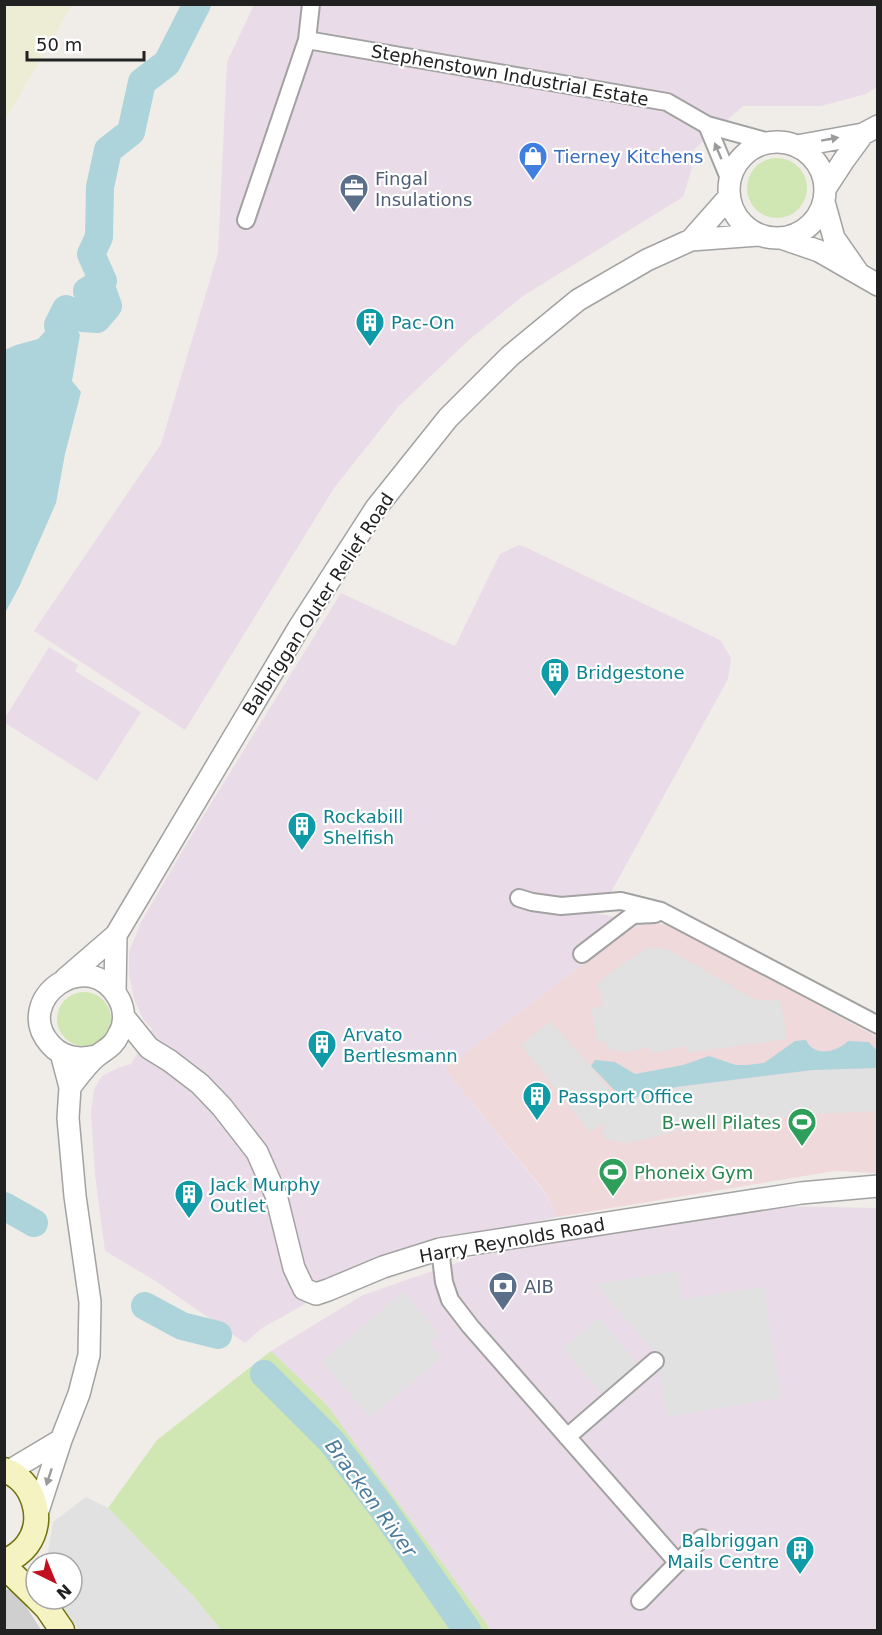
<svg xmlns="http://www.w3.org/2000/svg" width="882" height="1635" font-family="'DejaVu Sans',sans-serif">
<rect width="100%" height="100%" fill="#f0ede8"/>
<path fill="#efd9da" d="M652,923L669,925L877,1037V1173L835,1171L557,1217L545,1192L445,1069L629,929Z"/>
<path fill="#e9dbe7" d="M254,5H877V87L866,94L821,106H743L688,155L692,168L683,197L523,296L470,339L399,406L334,488L185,730L34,631L161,444L218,253L227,62Z
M519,545L527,548L720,640L731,658L728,679L599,914L652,923L629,929L445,1069L545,1193L557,1217L402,1250L262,1328L245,1343L154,1280L105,1251L95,1175L91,1112L94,1089L102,1076L118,1068L131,1064L152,1029L143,1019L134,999L129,974V952L141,922L197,826L341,593L455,646L500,554Z
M49,647L78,665L75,671L141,712L97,781L5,723V718Z
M779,1206L877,1208V1630H490L486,1623L326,1404L271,1351L363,1295L485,1253Z"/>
<path fill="#cfcfcf" d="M4,1589L17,1592L41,1630H5Z"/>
<path fill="#ededd5" d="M5,4L72,5L7,117L5,120Z"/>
<path fill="#d0e6b3" d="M747 188a30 30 0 1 1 60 0a30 30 0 1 1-60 0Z
M57 1019a27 27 0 1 1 54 0a27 27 0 1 1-54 0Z
M271,1351L326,1404L486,1623L490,1630H221L194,1597L108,1508L157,1440Z"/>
<path fill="#e1e1e1" d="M647,948H659L670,950L754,999L768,1001L780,999L787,1039L687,1053V1046L651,1053L649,1047L625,1052L610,1050L604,1041L597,1042L591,1009L603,1006L601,994L596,985L611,972Z
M550,1021L591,1066L610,1091L621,1097L630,1099L676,1087L813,1070L877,1068V1111L815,1114L692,1127L629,1143H624L603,1138L605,1122L590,1132L521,1045Z
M678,1271L682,1299L764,1287L781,1398L667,1417L656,1349H652L595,1284Z
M403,1292L439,1334L430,1343L442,1357L370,1418L322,1361Z
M599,1318L638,1364L602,1394L563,1348Z
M86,1497L108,1508L194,1597L221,1630H78L58,1599H72V1563H47V1559L53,1522Z"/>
<path fill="#acd4da" d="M66,309L80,335L72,381L81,392L65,454L56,503L20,585L5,613V350L16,345L38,339Z
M806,1040C814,1058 837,1052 848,1041L869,1042L877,1051V1068L813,1070L676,1087L630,1099L621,1097L591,1066L595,1060L615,1062L635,1074L683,1065L709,1056L736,1065H747L764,1063L795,1041Z"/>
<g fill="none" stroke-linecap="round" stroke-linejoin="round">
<path stroke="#acd4da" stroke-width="28" d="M61,345L58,325L66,309L82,318L97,319L108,306L103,292L87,291L103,281L91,254L99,237L100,187L108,150L131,132L142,82L167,63L197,4
M4,1206L34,1223
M145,1306L182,1326L218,1335
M264,1374L332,1442L380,1505L467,1630"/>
<g stroke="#a2a2a2" stroke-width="20">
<path id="minor" d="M307,40L311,4
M707,125L729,178
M246,220L307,40L667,102L707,125L769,142
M519,898L532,902L561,906L621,901L661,911L878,1025
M582,954L633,915L655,914
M440,1249L444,1282L450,1300L470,1326L678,1563
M567,1437L655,1361
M640,1601L702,1538"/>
</g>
<g stroke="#a2a2a2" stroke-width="24">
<path id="tertiary" d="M729 190a48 48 0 1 1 96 0a48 48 0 1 1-96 0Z
M797,146L863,134L878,126
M825,189L844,160L863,134
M824,202L834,238L857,271
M781,238L819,251L878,285
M691,240L729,197
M65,979L116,935L298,629L376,508L448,418L510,356L578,300L647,260L691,240L758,235
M115,991L116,935
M124,1017L149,1048L170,1061L200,1084L222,1107L257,1152L276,1195L294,1268L304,1289L316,1294L328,1290L383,1267L440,1249L801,1193L878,1186
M70,1087C78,1077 87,1064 97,1056C107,1048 113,1047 119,1034C125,1024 125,1010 119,999C89,943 11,1000 50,1044C62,1058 80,1060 96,1056
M9,1471L61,1440
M37,1514L61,1440L79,1394L89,1355L90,1302L75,1196L68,1118L70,1087L61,1053"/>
</g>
<g stroke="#70720e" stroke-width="27">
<path id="secondary" d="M4,1470C34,1480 46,1520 27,1545C21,1553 13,1558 4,1562
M4,1566L36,1597
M38,1599L47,1608L62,1630"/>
</g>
<use href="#minor" stroke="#fff" stroke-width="16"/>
<use href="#tertiary" stroke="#fff" stroke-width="21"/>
<use href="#secondary" stroke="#f5f3c1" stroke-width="24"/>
</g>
<defs><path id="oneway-solid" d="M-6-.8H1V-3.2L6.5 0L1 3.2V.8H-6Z" transform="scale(1.5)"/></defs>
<g fill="#9b9b9b">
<use href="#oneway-solid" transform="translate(830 139) rotate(-10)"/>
<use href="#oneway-solid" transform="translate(718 151) rotate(-113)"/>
<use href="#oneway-solid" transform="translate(49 1477) rotate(108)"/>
</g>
<defs>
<g id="shop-pin" transform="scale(1.5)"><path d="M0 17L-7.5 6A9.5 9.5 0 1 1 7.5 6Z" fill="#3f7fe0" stroke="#fff"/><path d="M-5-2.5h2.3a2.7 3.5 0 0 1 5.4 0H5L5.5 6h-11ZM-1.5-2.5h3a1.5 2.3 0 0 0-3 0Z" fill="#fff"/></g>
<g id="office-pin" transform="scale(1.5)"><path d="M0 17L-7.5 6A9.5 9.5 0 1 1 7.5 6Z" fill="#5c6f8a" stroke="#fff"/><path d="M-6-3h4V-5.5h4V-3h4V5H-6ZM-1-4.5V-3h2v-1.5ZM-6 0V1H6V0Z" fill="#fff"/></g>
<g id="building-pin" transform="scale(1.5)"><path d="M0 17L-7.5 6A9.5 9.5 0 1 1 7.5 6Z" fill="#0f9aa8" stroke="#fff"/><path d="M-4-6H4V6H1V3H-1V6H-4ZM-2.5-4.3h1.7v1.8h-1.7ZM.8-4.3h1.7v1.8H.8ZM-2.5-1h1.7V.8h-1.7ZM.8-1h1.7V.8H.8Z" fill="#fff"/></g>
<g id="stadium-pin" transform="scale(1.5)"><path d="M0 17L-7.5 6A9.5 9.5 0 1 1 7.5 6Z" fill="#2e9e5b" stroke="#fff"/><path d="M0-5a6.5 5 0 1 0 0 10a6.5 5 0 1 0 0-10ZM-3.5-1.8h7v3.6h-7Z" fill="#fff"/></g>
<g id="bank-pin" transform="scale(1.5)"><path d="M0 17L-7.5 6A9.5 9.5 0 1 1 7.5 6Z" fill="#5c6f8a" stroke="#fff"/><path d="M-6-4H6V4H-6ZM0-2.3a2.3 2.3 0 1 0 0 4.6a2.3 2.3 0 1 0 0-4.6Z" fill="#fff"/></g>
</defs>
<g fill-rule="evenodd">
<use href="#shop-pin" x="533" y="156"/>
<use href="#office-pin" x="354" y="188"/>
<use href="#building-pin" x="370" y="322"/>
<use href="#building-pin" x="555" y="672"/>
<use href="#building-pin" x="302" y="826"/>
<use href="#building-pin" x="322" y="1044"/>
<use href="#building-pin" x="537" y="1096"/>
<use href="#stadium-pin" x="802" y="1122"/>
<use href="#stadium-pin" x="613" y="1172"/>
<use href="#building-pin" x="189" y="1194"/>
<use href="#bank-pin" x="503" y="1286"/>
<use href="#building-pin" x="800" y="1550"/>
</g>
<g text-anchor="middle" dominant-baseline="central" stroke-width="4.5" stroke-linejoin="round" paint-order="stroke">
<g font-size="18" fill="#212121" stroke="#fff">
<text transform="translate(510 75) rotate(10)">Stephenstown Industrial Estate</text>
<text transform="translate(318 604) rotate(-57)">Balbriggan Outer Relief Road</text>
<text transform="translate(512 1240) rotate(-10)">Harry Reynolds Road</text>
</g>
<g font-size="18" fill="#366cbe" stroke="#fff" text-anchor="start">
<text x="554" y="156">Tierney Kitchens</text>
</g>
<g font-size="18" fill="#4e5e75" stroke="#fff" text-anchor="start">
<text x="375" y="178">Fingal<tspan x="375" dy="21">Insulations</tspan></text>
<text x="524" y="1286">AIB</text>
</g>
<g font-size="18" fill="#0d838f" stroke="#fff" text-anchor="start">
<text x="391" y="322">Pac-On</text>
<text x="576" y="672">Bridgestone</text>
<text x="323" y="816">Rockabill<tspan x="323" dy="21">Shelfish</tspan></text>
<text x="343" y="1034">Arvato<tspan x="343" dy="21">Bertlesmann</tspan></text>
<text x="558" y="1096">Passport Office</text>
<text x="210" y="1184">Jack Murphy<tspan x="210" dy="21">Outlet</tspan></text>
<text x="779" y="1540" text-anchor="end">Balbriggan<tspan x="779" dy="21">Mails Centre</tspan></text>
</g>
<g font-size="18" fill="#27864d" stroke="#fff" text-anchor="end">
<text x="781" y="1122">B-well Pilates</text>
<text x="634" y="1172" text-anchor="start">Phoneix Gym</text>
</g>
<g font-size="20" font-style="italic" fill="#4d7b9b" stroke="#fff">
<text transform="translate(371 1498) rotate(54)">Bracken River</text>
</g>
</g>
<rect width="882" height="1635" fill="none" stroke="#212121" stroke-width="12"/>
<g transform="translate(54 1581) rotate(137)"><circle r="28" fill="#ffffff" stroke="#a6a6a6" stroke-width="1.5"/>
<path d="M0-4.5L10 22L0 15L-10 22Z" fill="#c21020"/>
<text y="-9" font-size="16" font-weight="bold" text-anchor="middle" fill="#212121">N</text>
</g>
<path d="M27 51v9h117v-9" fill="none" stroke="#212121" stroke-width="3"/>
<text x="36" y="51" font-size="18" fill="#212121" stroke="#ffffff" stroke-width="4.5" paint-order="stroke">50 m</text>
</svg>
